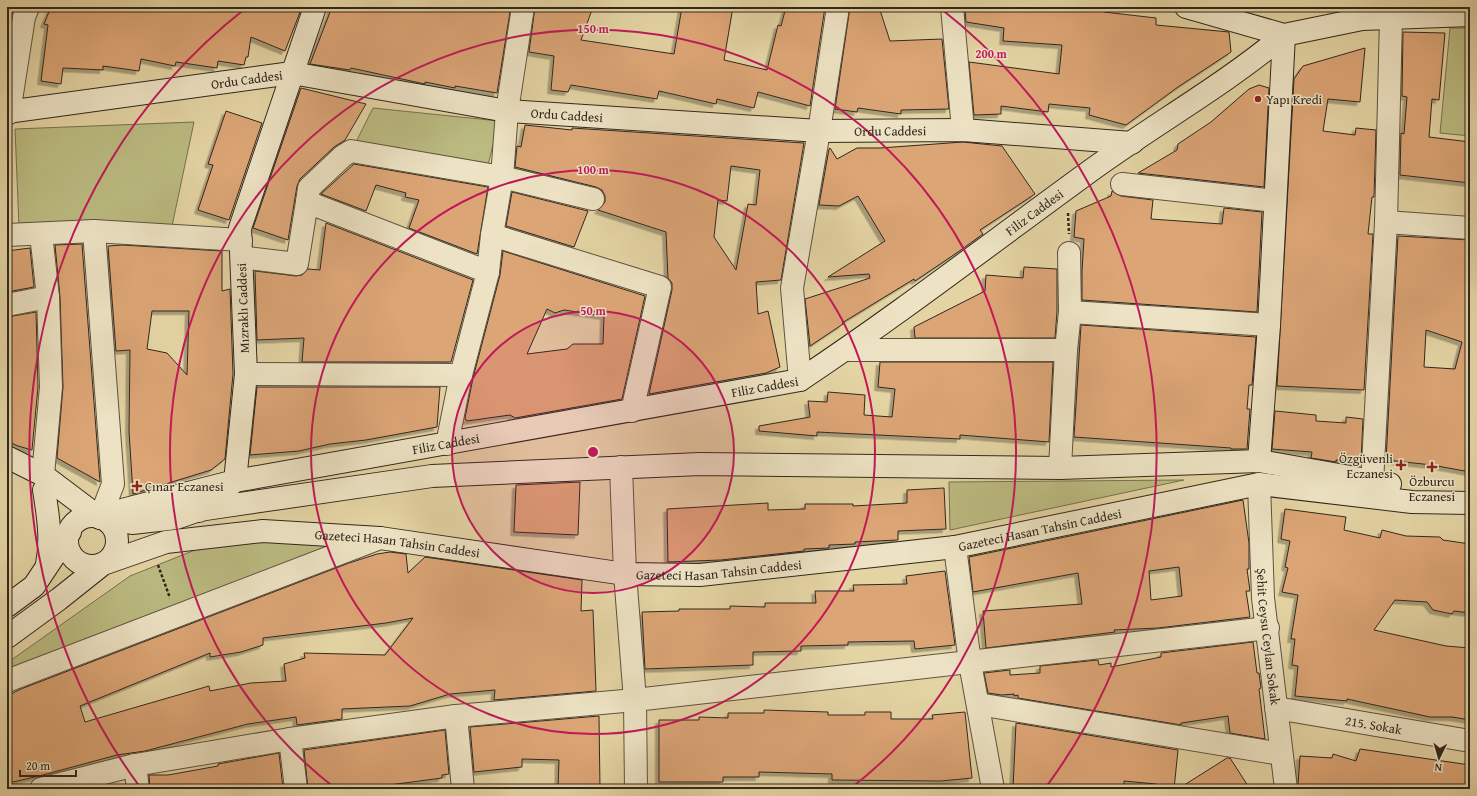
<svg xmlns="http://www.w3.org/2000/svg" width="1477" height="796" font-family="'Gentium Book Plus',serif">
<defs>
<filter id="shadow"><feDropShadow dx="-3.5" dy="3.5" stdDeviation="0" flood-color="#0004"/></filter>
</defs>
<rect width="100%" height="100%" fill="#e4d4a4"/>
<filter id="stains"><feTurbulence type="fractalNoise" baseFrequency=".005" numOctaves="4"/><feColorMatrix values="0 0 0 0 .2 0 0 0 0 .09 0 0 0 0 .02 0 0 0 .5 -.17"/></filter>
<radialGradient id="worn" r=".72"><stop offset=".6" stop-color="#630" stop-opacity="0"/><stop offset="1" stop-color="#630" stop-opacity=".3"/></radialGradient>
<path fill="#bbbb81" stroke="#767150" d="M1450,28H1470V136L1440,133Z
M373,108L499,121L487,169L355,144Z
M194,122L172,226L19,227L15,129Z
M1184,480L950,530L949,482Z
M267,539L348,545L7,669V663L130,576L200,548Z
M7,541L12,557L7,576Z"/>
<path fill="#dca576" stroke="#31271e" fill-rule="evenodd" filter="url(#shadow)" d="M51,7H210L229,10L230,7H247L272,11L274,7H302L285,51L251,37L248,57H246L244,65L218,61L217,68L176,62L175,66L141,59L139,71L103,66V70L63,68L61,84L41,81L48,25L44,24Z
M332,7H484L510,12L497,93L455,86V88L425,82V84L351,68L350,70L310,64Z
M535,7H593L581,40L674,54L682,7H733L724,60L767,70L778,25L781,26L786,7H825L810,106L758,92L754,108L717,99L716,104L659,91L657,99L571,85L568,92L551,90L554,56L529,52Z
M850,7H879L890,41L942,39L949,109L901,110V114L858,108L857,112L835,109Z
M1001,7H1105L1104,12L1156,18V25L1229,32L1231,52L1178,87L1126,125L1089,115L1090,108L1049,104L1048,112L1001,106V114L974,115L969,62L1059,74L1062,45L1003,41L1004,28L966,22L965,10Z
M1403,32L1445,33L1439,100L1432,99L1429,137L1470,142V183L1400,175L1401,133L1404,134L1407,97L1402,96Z
M1365,48L1360,102L1328,99L1323,131L1355,135L1356,128L1376,130L1374,197H1372L1368,234H1373L1364,390L1277,386L1294,79L1303,66Z
M1259,85L1269,88L1264,187L1138,173L1177,150L1178,144L1211,122L1249,89Z
M301,88L366,104L345,140L334,147L300,179L297,186L288,240L253,228Z
M226,111L262,123L229,220L198,210L213,165L208,164Z
M525,125L572,130V128L804,143L781,280L756,282L758,314L768,311L780,367L766,373L649,394L672,290V283L668,278L666,232L598,210L605,202V196L602,190L596,187L515,167L517,146L521,147ZM731,166L760,170L756,205L748,204L736,270L714,237L718,200L727,201Z
M963,142L1002,146L1035,194L980,230L983,234L958,252L915,281L914,279L842,323L843,324L810,346L805,299L870,278L869,274L828,277L885,241L858,196L839,206L819,205L829,149L830,148L837,159L857,148H880Z
M354,164L488,187L477,254L409,228L419,200L405,197L406,193L376,185L366,211L321,194Z
M1112,191L1121,196L1153,200L1151,219L1222,224L1224,208L1262,212L1257,312L1082,300V271L1084,239L1074,237L1076,211L1111,196Z
M512,192L588,211L574,247L506,226Z
M326,223L473,280L451,362H302L304,338L257,340L255,271L296,276L302,275L308,269L320,270Z
M1398,236L1470,240V472L1432,465L1386,460ZM1426,330L1462,342L1455,369L1424,367Z
M82,244L100,482L57,458L63,387L60,297L55,245Z
M122,245L222,251V291L230,289L233,374L225,459L211,470L133,494L129,431L130,350L116,351L108,246ZM152,311H189L187,375L167,353L147,349Z
M30,248L34,287L7,292V251Z
M503,251L645,296L622,399L515,418L510,415L467,421L465,418L473,378L500,275ZM547,309L555,313L564,310L604,316L603,344H573L567,349L527,354Z
M1024,267L1057,269V311L1055,338H915L914,327L985,291L986,275L1023,278Z
M36,312L38,387L32,450L18,446L7,441V317Z
M1081,325L1256,337L1252,385H1249L1247,409H1250L1247,449H1231V448L1074,437Z
M880,362H1053L1049,442L960,435V439L817,432V436L759,431V426L810,417L808,401L827,402L828,392L865,395L864,415L892,417L895,389L878,387Z
M257,387H440L437,427L366,440L330,444L299,451L250,455Z
M1275,411L1316,415V421L1346,423V417L1363,419L1361,462L1336,460V462L1311,458L1312,452L1272,449Z
M580,482L578,535L514,532L516,485Z
M944,488L946,529L898,531V540L855,542V544L829,545V548L804,549V551L721,560L668,562L667,509L768,503V510L805,509V504H853V506L907,503V490Z
M1243,500L1249,543V569H1247L1250,591H1246L1250,617L1158,628L1114,630L1115,632L986,648L983,611L1082,604L1078,573L973,592L969,557ZM1179,567L1182,596L1151,600L1149,571Z
M1285,509L1346,517L1344,530L1380,538L1382,530L1406,536L1440,537L1443,540L1470,544V613L1454,611L1452,614L1433,610L1427,602L1395,600L1374,630L1446,646L1470,648V720L1452,717H1430L1347,699V701L1295,696L1298,666L1292,665L1295,639H1291L1298,595L1282,592L1288,568L1285,567L1290,541L1281,539Z
M390,552L406,554L408,573L425,557L582,580L581,611L593,610L596,691L494,700L495,690L450,694L410,706L342,709V719L297,725L296,717L248,724L145,751L117,755L39,776L13,782L7,778V696L21,689L349,563L377,554ZM413,618L385,655L304,653L305,658L284,664L286,681L251,683L210,691L209,686L85,722L80,706L210,653V657L241,652L263,645V638L386,623Z
M945,571L955,645L915,649L914,641L848,642V645L801,646V651L753,652V665L645,669L642,612L679,611V609H730V606L765,607V603H816L815,591H854L853,585L907,584L906,576Z
M1253,642L1257,673H1259L1261,688L1259,689L1265,739L1230,733L1228,716L1181,723V725L1018,698V695L1014,696V694L1002,695L988,693L984,673L1010,670V675L1040,673V666L1098,660L1099,665L1111,663V667L1161,657V653Z
M764,710L828,712V715H865V712H891V719H933L932,715L965,712L972,778L941,781L832,780V774L759,772V777H723V782H659V720H699V717L728,718V713H764Z
M599,716L600,789H558L559,760L522,759V767L474,772L470,727Z
M1016,723L1178,750L1174,789H1155L1156,784L1124,781V789L1060,785V789H1013Z
M445,730L449,774L442,775V778L374,787L308,789L304,750Z
M1360,749L1470,765V789H1326L1298,785L1300,756L1332,758L1333,754L1356,761Z
M279,753L283,789H150L149,775H168L218,766V764Z
M1227,758H1230L1250,789H1178Z"/>
<g fill="none" stroke-linecap="round" stroke-linejoin="round">
<g stroke="#5e5240" stroke-width="24">
<g id="street">
<path d="M952,7L963,130"/>
<path d="M9,113L24,17L28,7"/>
<path d="M1122,184L1275,201"/>
<path d="M307,202L309,188L343,156L351,151L502,177L593,199"/>
<path d="M1386,222L1470,228"/>
<path d="M94,231L113,484L100,518"/>
<path d="M41,234L48,297L51,387L43,475"/>
<path d="M7,235L94,231L241,240"/>
<path d="M492,235L660,287L632,411"/>
<path d="M242,258H248L297,264L307,202L488,272"/>
<path d="M7,305L48,297"/>
<path d="M1070,312L1269,325"/>
<path d="M845,350H1066"/>
<path d="M246,374L461,375"/>
<path d="M800,380L792,288L819,131L838,7"/>
<path d="M447,444L461,375L488,272L492,235L502,177L507,111L523,7"/>
<path d="M621,467L625,574L635,700L636,789"/>
<path d="M1060,468L1066,350L1070,312L1069,253"/>
<path d="M1372,483L1386,222L1391,18"/>
<path id="s1" d="M1259,484L1263,598L1286,789"/>
<path d="M955,547L970,663L993,789"/>
<path d="M7,681L380,538"/>
<path d="M978,704L1281,754"/>
<path id="s2" d="M1276,708L1470,741"/>
<path d="M456,716L463,789"/>
<path d="M290,739L296,789"/>
<path d="M135,765L138,789"/>
<path d="M41,789L135,765L290,739L456,716L635,700L1268,628"/>
</g>
</g>
<g stroke="#31271e" stroke-width="24">
<g id="secondary">
<path d="M1186,7L1284,35L1362,19L1470,15"/>
<path id="s3" d="M7,112L292,73L507,111L819,131L963,130L1132,143"/>
<path d="M7,457L43,475L100,518L132,523L176,518L199,510L432,476L700,464L1060,468L1259,461L1390,484"/>
<path d="M1259,461L1269,325L1284,35"/>
<path d="M44,490C48,515 52,539 47,564"/>
<path id="s4" d="M199,511L235,481L800,380C898,315 991,243 1086,174C1151,126 1222,87 1284,35"/>
<circle cx="92" cy="541" r="25"/>
<path d="M103,517L122,510L235,481L246,374L240,228L315,7"/>
<path d="M7,606L34,586L70,532"/>
<path id="s5" d="M7,637L59,599L103,564L166,542L263,531L380,538L625,574L700,575L955,547L1259,484L1412,502L1470,503"/>
</g>
</g>
<path stroke="#31271e" stroke-width="2.5" stroke-dasharray="3 2" stroke-linecap="butt" d="M1068,213L1069,234
M158,565L170,598"/>
<use href="#street" stroke="#ede3c4" stroke-width="22"/>
<use href="#secondary" stroke="#ede3c4" stroke-width="22"/>
</g>
<circle cx="593" cy="452" r="141" fill="#c2185b" fill-opacity=".12"/>
<g fill="none" stroke="#c2185b" stroke-width="2">
<circle cx="593" cy="452" r="141"/>
<circle cx="593" cy="452" r="282"/>
<path d="M335 788A423 423 0 1 1 851 788"/>
<path d="M140 787A563 563 0 0 1 246 8M940 8A563 563 0 0 1 1046 787"/>
</g>
<g fill="#8f2418" stroke="#ede3c4" stroke-width="1.5">
<circle cx="1258" cy="99" r="4"/>
<path d="M1399 459h4v4h4v4h-4v4h-4v-4h-4v-4h4z"/>
<path d="M1430 461h4v4h4v4h-4v4h-4v-4h-4v-4h4z"/>
<path d="M135 480h4v4h4v4h-4v4h-4v-4h-4v-4h4z"/>
</g>
<g text-anchor="middle" dominant-baseline="central" stroke-width="3" stroke-linejoin="round" paint-order="stroke">
<g font-size="13" fill="#31271e" stroke="#ede3c4">
<text stroke="none"><textPath href="#s3" startOffset="242">Ordu Caddesi</textPath></text>
<text stroke="none"><textPath href="#s3" startOffset="566">Ordu Caddesi</textPath></text>
<text stroke="none"><textPath href="#s3" startOffset="890">Ordu Caddesi</textPath></text>
<text stroke="none"><textPath href="#s4" startOffset="909">Filiz Caddesi</textPath></text>
<text transform="translate(243 308) rotate(-92)">Mızraklı Caddesi</text>
<text stroke="none"><textPath href="#s4" startOffset="585">Filiz Caddesi</textPath></text>
<text stroke="none"><textPath href="#s4" startOffset="261">Filiz Caddesi</textPath></text>
<text stroke="none"><textPath href="#s5" startOffset="1068">Gazeteci Hasan Tahsin Caddesi</textPath></text>
<text stroke="none"><textPath href="#s5" startOffset="420">Gazeteci Hasan Tahsin Caddesi</textPath></text>
<text stroke="none"><textPath href="#s5" startOffset="744">Gazeteci Hasan Tahsin Caddesi</textPath></text>
<text stroke="none"><textPath href="#s1" startOffset="153">Şehit Ceysu Ceylan Sokak</textPath></text>
<text stroke="none"><textPath href="#s2" startOffset="99">215. Sokak</textPath></text>
</g>
<g font-size="13" fill="#31271e" stroke="#ede3c4" text-anchor="start">
<text x="1266" y="99">Yapı Kredi</text>
<text x="1393" y="458" text-anchor="end">Özgüvenli<tspan x="1393" dy="15">Eczanesi</tspan></text>
<text x="1432" y="481" text-anchor="middle">Özburcu<tspan x="1432" dy="15">Eczanesi</tspan></text>
<text x="145" y="486">Çınar Eczanesi</text>
</g>
</g>
<circle cx="593" cy="452" r="6" fill="#c2185b" stroke="#ede3c4" stroke-width="2"/>
<g font-size="12" text-anchor="middle" font-weight="bold" fill="#c2185b" stroke="#ede3c4" stroke-width="3" stroke-linejoin="round" paint-order="stroke">
<text x="593" y="33">150 m</text>
<text x="991" y="58">200 m</text>
<text x="593" y="174">100 m</text>
<text x="593" y="315">50 m</text>
</g>
<rect width="1477" height="796" fill="none" stroke="#e4d4a4" stroke-width="24"/>
<rect x="8" y="8" width="1461" height="780" fill="none" stroke="#31271e" stroke-width="2"/>
<rect x="12" y="12" width="1453" height="772" fill="none" stroke="#31271e"/>
<g transform="translate(1439 758) rotate(185)" stroke="#ede3c4" stroke-width="3" paint-order="stroke">
<path d="M0-3L7 15L0 10L-7 15Z" fill="#31271e"/>
<text y="-6" font-size="11" font-weight="bold" text-anchor="middle" fill="#31271e">N</text>
</g>
<path d="M20 770v6h56v-6" fill="none" stroke="#31271e" stroke-width="2"/>
<text x="26" y="770" font-size="12" fill="#31271e" stroke="#ede3c4" stroke-width="3" paint-order="stroke">20 m</text>
<rect width="100%" height="100%" filter="url(#stains)"/>
<rect width="100%" height="100%" fill="url(#worn)"/>
</svg>
